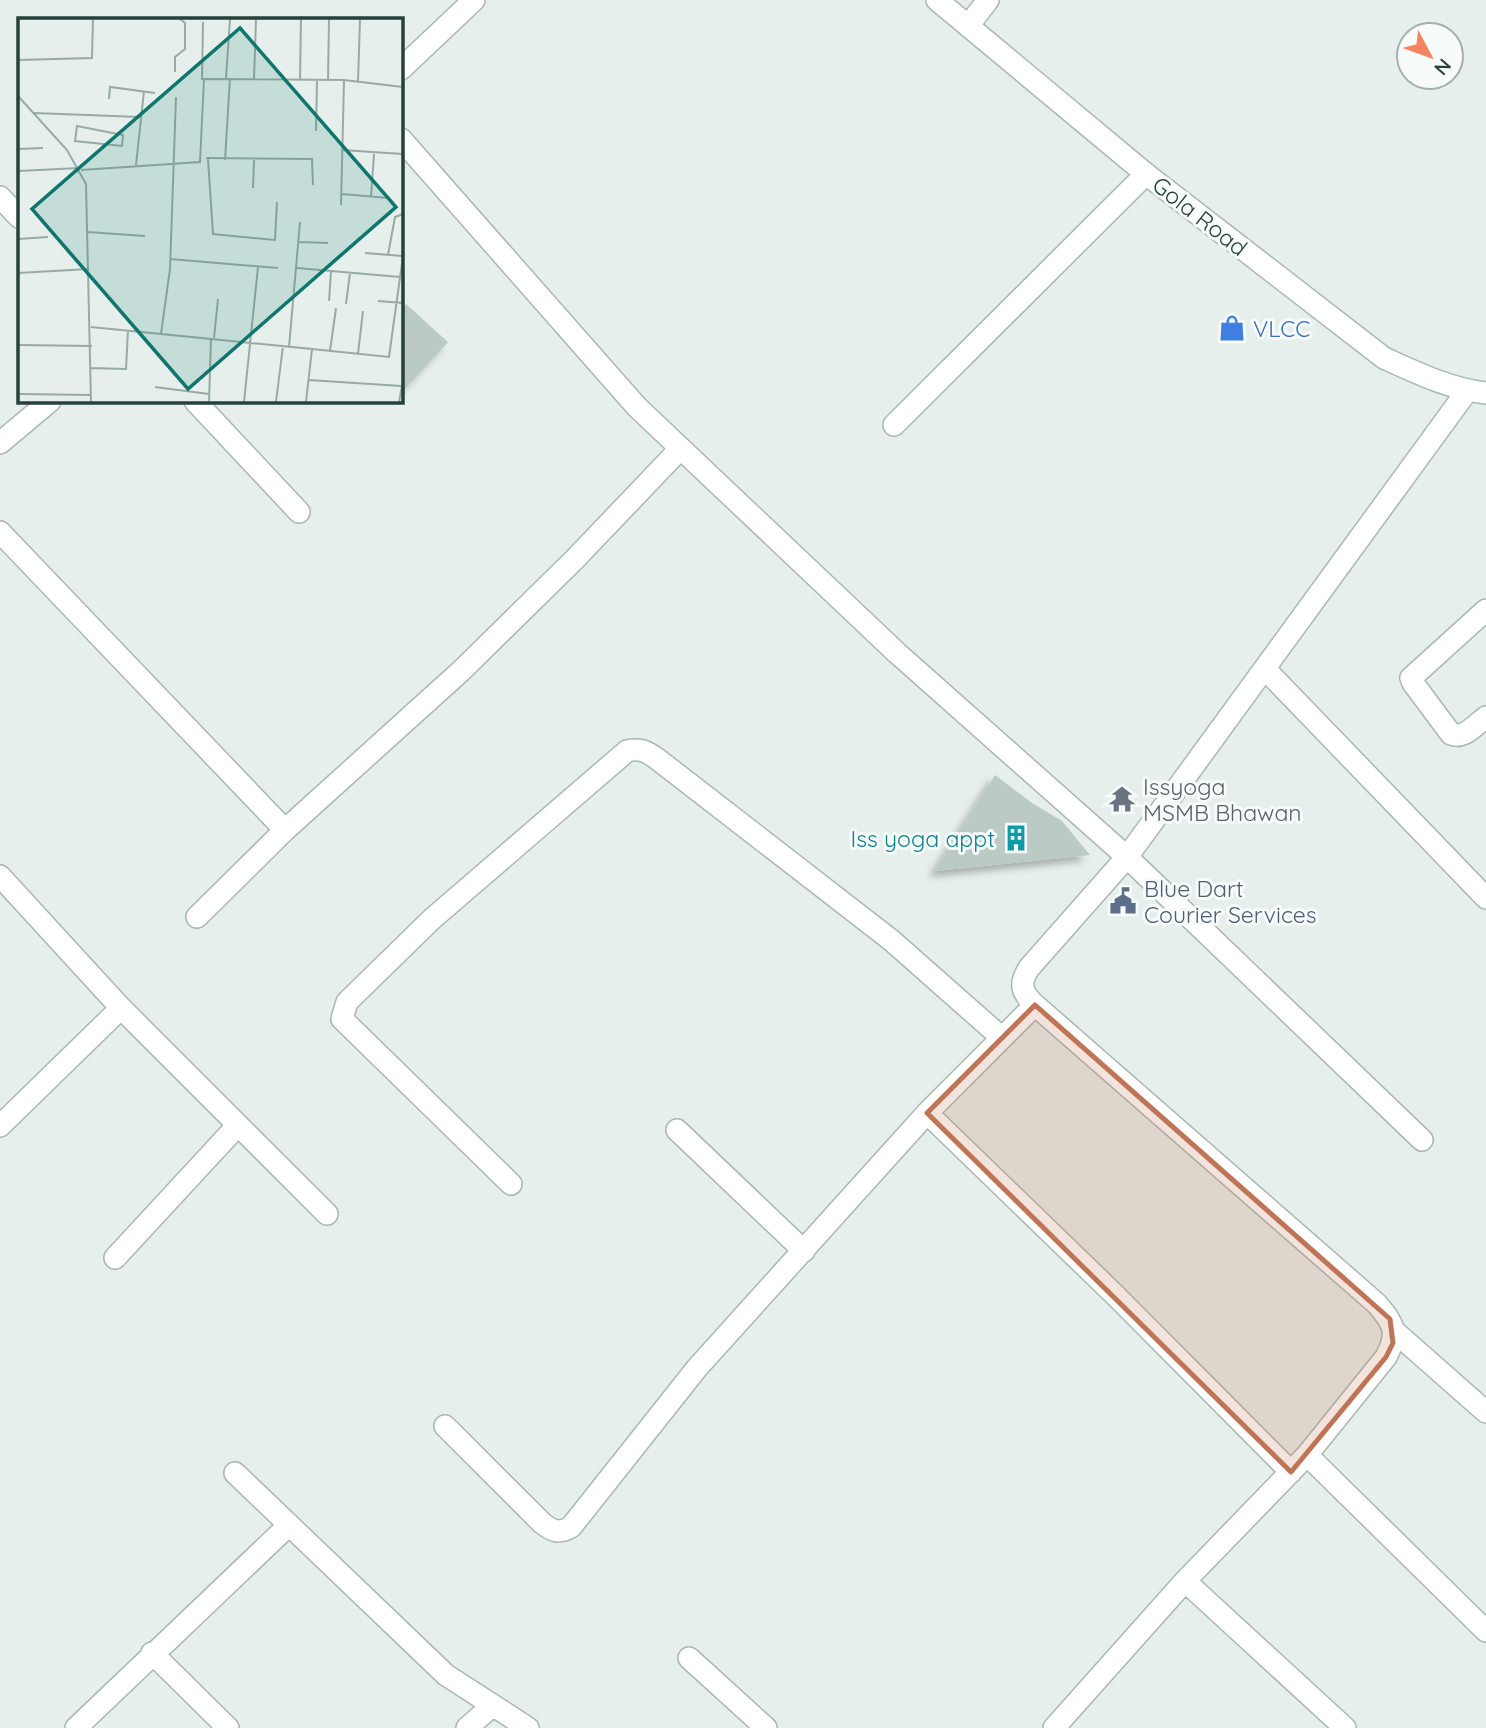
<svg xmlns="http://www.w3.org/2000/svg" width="1486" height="1728" font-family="Quicksand,sans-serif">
<defs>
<filter id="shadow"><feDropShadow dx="-6" dy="6" stdDeviation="3.5" flood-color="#0004"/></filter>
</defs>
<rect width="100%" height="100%" fill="#e6efeb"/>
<path fill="#bbcac4" filter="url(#shadow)" d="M406,304L448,342L403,391L401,388V310Z
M995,775L1032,803L1062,821L1090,855L935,871Z"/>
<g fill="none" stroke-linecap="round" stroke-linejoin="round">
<g stroke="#a8b8b2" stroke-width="24">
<path id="minor" d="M968,26L988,0
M401,69L474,0
M401,139L637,407L897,653L1127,857L1422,1140
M0,197L19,217
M195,401L299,512
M894,425L1146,174
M0,443L50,401
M0,532L285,830
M1486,610L1411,678L1413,683L1451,734C1464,740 1476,724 1486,717
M1265,669L1486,898
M0,876L121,1008L327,1214
M197,917L285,830L461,671L574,560L680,449
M927,1113L1116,1296L1291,1472
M0,1126L121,1008
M677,1130L804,1251
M511,1184L342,1019L347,1002L432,919L627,751C640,748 646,751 656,758L891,940L1002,1038
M115,1258L238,1125
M1394,1331L1486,1412
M445,1426L542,1523C552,1531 559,1534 571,1527L697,1368L927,1113L1035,1005
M1307,1455L1486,1631
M235,1473L446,1675L528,1728
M1185,1581L1345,1728
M152,1653L228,1728
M689,1658L766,1728
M76,1728L289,1525
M467,1728L492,1706
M1054,1728L1185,1581L1307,1455L1386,1357C1399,1333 1394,1324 1377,1304L1035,1005C1021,992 1019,984 1029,968L1127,857L1467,391"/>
</g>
<g stroke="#a8b8b2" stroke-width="24">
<path id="tertiary" d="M937,0L1146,174L1384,358C1417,373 1450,389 1486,393"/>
</g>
<use href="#minor" stroke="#fff" stroke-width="21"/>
<use href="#tertiary" stroke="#fff" stroke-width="21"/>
</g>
<path fill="#c07456" fill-opacity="0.2" stroke="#c07456" stroke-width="5" stroke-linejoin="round" d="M1035,1005L1390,1319L1393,1343L1386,1357L1291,1472L927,1113Z"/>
<defs>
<g id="shop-bare" transform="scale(2.1)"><path d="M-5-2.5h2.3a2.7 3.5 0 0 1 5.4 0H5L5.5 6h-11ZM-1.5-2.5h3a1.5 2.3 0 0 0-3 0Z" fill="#3f7fe0" stroke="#f7fbf9" stroke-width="2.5" paint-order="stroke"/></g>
<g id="temple-bare" transform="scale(2.1)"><path d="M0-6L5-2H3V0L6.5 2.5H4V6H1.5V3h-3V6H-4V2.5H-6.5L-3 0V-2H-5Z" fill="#6b7280" stroke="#f7fbf9" stroke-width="2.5" paint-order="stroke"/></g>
<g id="building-bare" transform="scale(2.1)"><path d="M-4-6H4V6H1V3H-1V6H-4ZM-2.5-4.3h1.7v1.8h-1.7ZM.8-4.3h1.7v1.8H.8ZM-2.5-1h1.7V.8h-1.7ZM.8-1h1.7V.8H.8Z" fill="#0f9aa8" stroke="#f7fbf9" stroke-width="2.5" paint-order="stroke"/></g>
<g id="civic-bare" transform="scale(2.1)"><path d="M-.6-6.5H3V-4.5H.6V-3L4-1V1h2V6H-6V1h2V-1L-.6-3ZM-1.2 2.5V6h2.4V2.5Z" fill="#5c6f8a" stroke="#f7fbf9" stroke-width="2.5" paint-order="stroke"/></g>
</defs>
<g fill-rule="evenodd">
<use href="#shop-bare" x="1232" y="328"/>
<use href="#temple-bare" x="1122" y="799"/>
<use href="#building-bare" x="1016" y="838"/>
<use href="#civic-bare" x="1123" y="901"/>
</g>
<g text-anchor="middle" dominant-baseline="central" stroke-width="6" stroke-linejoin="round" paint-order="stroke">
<g font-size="23" fill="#24423a" stroke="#f7fbf9">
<text transform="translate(1200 216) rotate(38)">Gola Road</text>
</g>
<g font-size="23" fill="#366cbe" stroke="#f7fbf9" text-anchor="start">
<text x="1253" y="328">VLCC</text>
</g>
<g font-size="23" fill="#5b616d" stroke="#f7fbf9" text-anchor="start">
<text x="1143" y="786">Issyoga<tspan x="1143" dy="26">MSMB Bhawan</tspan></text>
</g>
<g font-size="23" fill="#0d838f" stroke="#f7fbf9" text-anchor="end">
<text x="995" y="838">Iss yoga appt</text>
</g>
<g font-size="23" fill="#4e5e75" stroke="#f7fbf9" text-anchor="start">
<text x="1144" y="888">Blue Dart<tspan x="1144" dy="26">Courier Services</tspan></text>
</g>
</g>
<g transform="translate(18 18)">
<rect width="385" height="385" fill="#e6efeb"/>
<path fill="none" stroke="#98aaa4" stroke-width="2" d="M0,42L74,40L75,1M157,54V39L167,31V5L162,1M208,60L212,1M236,61L238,1M184,62L185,4M282,62L283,1M310,63L311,1M340,64L342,1M0,78L49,132L68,166L73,384M91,81L92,69L137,75M16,95L122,99M59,108L105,117L104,128L57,123ZM298,113L299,62M0,131L25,130M324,132L385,136M188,140L294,141L295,167M190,141L195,216L257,222L259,184M207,142L212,60M118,147L126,73M63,152L182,144L186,61L326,62L385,69M0,153L61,150M235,170L236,142M324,176L370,180M353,179L356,136M323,187L326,62M70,214L127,218M0,221L30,219M281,224L310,225M347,235L385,238M370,237L377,199L385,196M152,241L260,250M279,250L382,259M0,255L71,251M311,283L313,253M360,283L385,285M328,286L332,255M73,309L193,321L191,384M143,316L152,251L158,79M196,320L200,281M193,321L294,331L288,384M0,327L74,328M271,329L282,204M294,331L371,339L385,238M312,333L318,290M340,336L345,293M73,350L108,351L110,312M291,362L383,368M137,369L191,376M0,376L73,377M226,384L240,249M258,384L265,328M381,384L385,363"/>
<path fill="#0f766e" fill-opacity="0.15" stroke="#0f766e" stroke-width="3.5" d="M222,10L378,189L170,371L14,191Z"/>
<rect width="385" height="385" fill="none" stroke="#24423a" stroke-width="3.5"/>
</g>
<g transform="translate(1430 56) rotate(131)"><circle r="33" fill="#f7fbf9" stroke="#a3b1ad" stroke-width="2"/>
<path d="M0-5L12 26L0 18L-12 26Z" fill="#f4845f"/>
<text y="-10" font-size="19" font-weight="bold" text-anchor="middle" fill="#24423a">N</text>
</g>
</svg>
